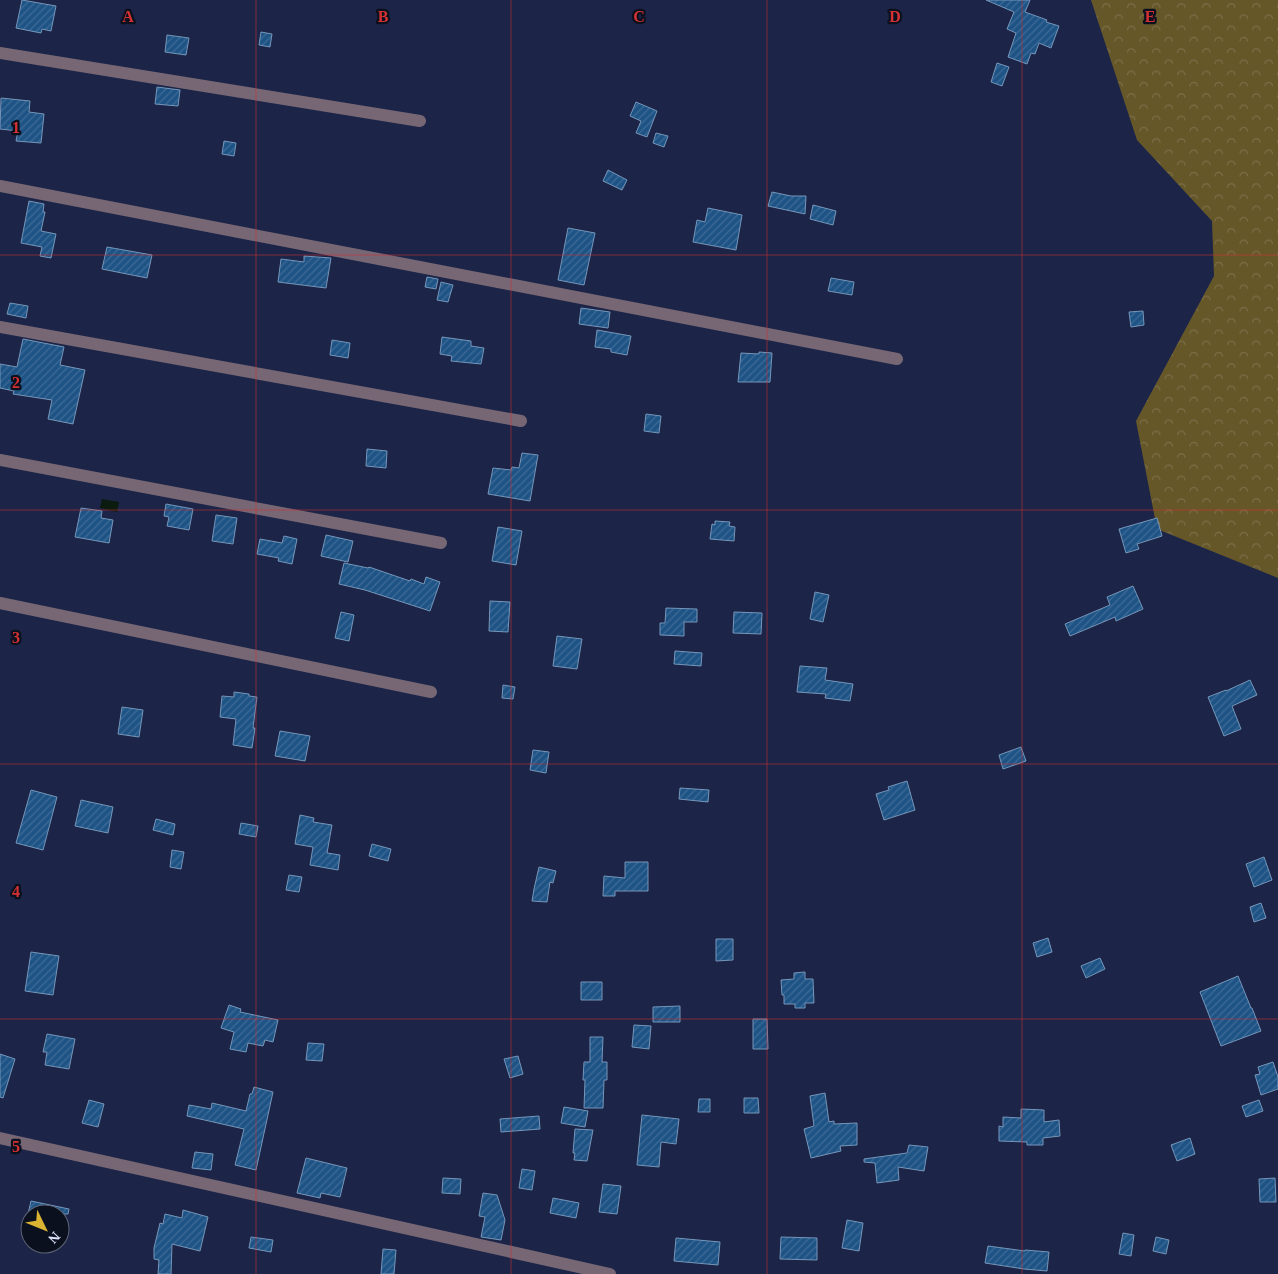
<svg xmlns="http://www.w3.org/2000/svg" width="1278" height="1274" font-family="'Times New Roman',serif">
<defs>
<pattern id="forest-crowns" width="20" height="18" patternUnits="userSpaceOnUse" patternTransform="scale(1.25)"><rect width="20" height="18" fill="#665729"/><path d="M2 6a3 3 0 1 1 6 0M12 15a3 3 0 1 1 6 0" fill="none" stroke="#7b6f49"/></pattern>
<pattern id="building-hatch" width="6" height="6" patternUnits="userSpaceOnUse" patternTransform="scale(1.25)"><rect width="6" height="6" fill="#1e5385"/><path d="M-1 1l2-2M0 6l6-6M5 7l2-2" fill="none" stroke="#3e6b97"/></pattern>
</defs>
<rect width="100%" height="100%" fill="#1c2547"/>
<path fill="url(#forest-crowns)" d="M1091,0H1278V578L1157,529L1136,421L1214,276L1212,221L1137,140Z"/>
<path fill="#0b1b0f" d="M102,499L119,502L117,512L100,508Z"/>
<path fill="url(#building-hatch)" stroke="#7596ba" d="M22,0L56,6L51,31L42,29L41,33L16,28Z
M986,0H1030L1025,12L1047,20L1046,22L1059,26L1051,48L1039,43L1035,54L1031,53L1027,64L1008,57L1016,33L1007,29L1014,12Z
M261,32L272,34L270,47L259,45Z
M167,35L189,38L186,55L165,52Z
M997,63L1009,67L1002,86L991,82Z
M157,87L180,90L178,106L155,104Z
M1,98L30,101L29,112L44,114L41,143L16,141L18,131L0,129Z
M636,102L657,111L647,137L636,133L641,121L630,116Z
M656,133L668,136L664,147L653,143Z
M224,141L236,143L234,156L222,154Z
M608,170L627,180L622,190L603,181Z
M772,192L791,196H806L805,214L768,206Z
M29,201L44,204L43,212H45L41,231L56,234L51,258L40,256L42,247L21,243Z
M813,205L836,211L833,225L810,219Z
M708,208L742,215L736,250L693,242L697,220L705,222Z
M568,228L595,233L584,285L558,280Z
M107,247L152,255L147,278L102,269Z
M304,256L331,258L326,288L278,282L281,259L304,262Z
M427,277L438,279L436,289L425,287Z
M831,278L854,282L852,295L828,291Z
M441,282L453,285L448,302L437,300Z
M10,303L28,306L26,318L7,314Z
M581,308L610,312L608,328L579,324Z
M1143,311L1144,325L1131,327L1129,312Z
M597,330L631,336L627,355L611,352V349L595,347Z
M442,337L471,341V346L484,348L481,364L451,361L452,356L440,354Z
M23,339L64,347L60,365L85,370L73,424L48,419L52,400L13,394L14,391L0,388V364L17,367Z
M332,340L350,343L348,358L330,355Z
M759,352L772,353L770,382H738L741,353L759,354Z
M646,414L661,416L659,433L644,431Z
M367,449L387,451L386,468L366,466Z
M522,453L538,455L530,501L488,494L493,468L511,470L512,467L519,468Z
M166,504L193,509L189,530L167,526L169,517L164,516Z
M81,508L102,511L101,518L113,520L109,543L75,537Z
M216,515L237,518L233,544L212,541Z
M1157,518L1162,536L1137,544L1139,549L1126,553L1119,529Z
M715,521L730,522L729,526L735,527L734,541L710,539L712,524L715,525Z
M498,527L522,531L516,565L492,561Z
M326,535L353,541L348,562L321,556Z
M284,536L297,539L292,564L278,561L279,558L257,554L260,539L282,543Z
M344,563L368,568L369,567L410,581L411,579L424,584L426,577L440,582L430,611L365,590L339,584Z
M1133,586L1143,609L1116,621L1115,617L1070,636L1065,624L1110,605L1107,597Z
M815,592L829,595L823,622L810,619Z
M490,601L510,602L508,632L489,631Z
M666,608L697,609V622H684V636L660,635V623H665Z
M341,612L354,615L349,641L335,638Z
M734,612L762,613L761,634L733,633Z
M557,636L582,639L577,669L553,666Z
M675,651L702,653L701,666L674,664Z
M800,666L827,668L825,680L853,684L850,701L825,698L826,694L797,692Z
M1250,680L1257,695L1232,706L1241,729L1224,736L1208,697L1226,690V691Z
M503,685L515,687L513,699L502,698Z
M234,692L249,694V696L257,697L253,728H255L252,748L233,745L236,719L220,717L222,696L234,697Z
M122,707L143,710L139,737L118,734Z
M280,731L310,736L305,761L275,756Z
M1021,747L1026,761L1003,769L999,755Z
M533,750L549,752L546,773L530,770Z
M907,781L915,810L884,820L876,794L889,790L888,787Z
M680,788L709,790L708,802L679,799Z
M31,790L57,797L43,850L16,843Z
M81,800L113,807L108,833L75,826Z
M300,815L314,818L313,822L332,825L327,853L340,855L338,870L310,865L313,847L295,844Z
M156,819L175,824L173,835L153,830Z
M241,823L258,826L256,837L239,834Z
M372,844L391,849L388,861L369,856Z
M172,850L184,852L181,869L170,867Z
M1264,857L1272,880L1254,887L1246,864Z
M625,862H648V891H615V896H603L604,876L625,878Z
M539,867L556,871L553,883L550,882L547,902L532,901L534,889Z
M289,875L302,877L299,892L286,890Z
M1261,903L1266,918L1254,922L1250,907Z
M1048,938L1052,952L1037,957L1033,943Z
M716,939H733V960L716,961Z
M31,952L59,956L53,995L25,991Z
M1100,958L1105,969L1086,978L1081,966Z
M805,972V979H813L814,1003H805V1008H795V1004H784V995H782L781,980L794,979V973Z
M1238,976L1251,1008H1252L1261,1031L1221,1046L1200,992Z
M581,982H602V1000H581Z
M229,1005L241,1009L240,1012L278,1020L273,1042L265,1040L263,1046L248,1043L246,1052L230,1049L234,1032L221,1028Z
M680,1006V1022H653V1007Z
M753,1019H767L768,1049H753Z
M634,1025L651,1026L649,1049L632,1047Z
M47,1034L75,1039L69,1069L45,1065L47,1052H43Z
M590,1037H603L602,1062H607V1080H604L603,1108H584L585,1080H583L584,1062H590Z
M308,1043L324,1044L322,1061L306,1060Z
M0,1054L15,1059L3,1098L0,1097Z
M518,1056L523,1074L510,1078L504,1059Z
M1273,1062L1278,1077V1089L1261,1095L1255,1075L1260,1074L1258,1067Z
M254,1087L273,1092L256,1170L235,1165L244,1129L187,1116L189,1105L211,1109L212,1103L246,1111L250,1094H252Z
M825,1093L829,1122L834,1121V1124L857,1123V1145L840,1146L841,1151L811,1158L804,1129L814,1126L810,1096Z
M744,1098H758L759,1113H744Z
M699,1099H710V1112H698Z
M89,1100L104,1104L98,1127L82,1123Z
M1259,1100L1263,1111L1246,1117L1242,1106Z
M564,1107L588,1111L585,1127L561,1123Z
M1021,1109L1044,1110V1122L1059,1120L1060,1136L1043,1138V1145H1027V1142L999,1141V1126L1003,1127V1117L1021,1118Z
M642,1115L679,1119L676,1144L661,1142L659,1167L637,1165Z
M539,1116L540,1129L501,1132L500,1119Z
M575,1129L593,1130L587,1161L574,1160L575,1153H573Z
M1190,1138L1195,1154L1177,1161L1171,1145Z
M909,1145L928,1147L924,1171L898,1167L899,1180L877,1183L875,1163L864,1162V1159L907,1153Z
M195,1152L213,1154L211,1170L192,1168Z
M306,1158L347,1168L340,1197L321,1193L320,1198L297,1193Z
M522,1169L535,1171L532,1190L519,1188Z
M443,1178L461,1179L460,1194L442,1193Z
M1275,1178L1276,1202H1260L1259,1179Z
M603,1184L621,1186L617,1214L599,1212Z
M483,1193L497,1195L505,1220L501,1240L481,1237L485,1217L479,1216Z
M553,1198L579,1203L576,1218L550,1213Z
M31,1201L69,1209L68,1214H28Z
M183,1210L208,1217L200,1251L172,1244L171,1274H158L159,1260L154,1259V1248L160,1223L163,1224L165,1214L182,1218Z
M847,1220L863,1223L859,1251L842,1248Z
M1123,1233L1134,1235L1131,1256L1119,1254Z
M251,1237L273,1240L271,1252L249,1248Z
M781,1237L817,1238V1260L780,1259Z
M1156,1237L1169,1240L1166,1254L1153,1251Z
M676,1238L720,1242L718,1265L674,1261Z
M988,1246L1025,1251V1250L1049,1252L1047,1271L1024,1269L985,1263Z
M383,1249L396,1250L394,1274H381Z"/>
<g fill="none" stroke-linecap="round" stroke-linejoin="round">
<path stroke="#776775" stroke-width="12" d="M0,53L420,121
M0,186L897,359
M0,327L521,421
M0,460L441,543
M0,603L431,692
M0,1138L610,1274"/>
</g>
<path fill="none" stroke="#d63132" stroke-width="1" stroke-opacity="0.55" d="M256,0V1274M511,0V1274M767,0V1274M1022,0V1274M0,255H1278M0,510H1278M0,764H1278M0,1019H1278"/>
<g font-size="16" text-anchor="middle" font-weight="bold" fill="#d63132" stroke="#0b101f" stroke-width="4.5" stroke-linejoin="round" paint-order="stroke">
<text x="128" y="22">A</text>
<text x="383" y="22">B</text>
<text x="639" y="22">C</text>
<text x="895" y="22">D</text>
<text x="1150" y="22">E</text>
<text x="16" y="133">1</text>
<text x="16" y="388">2</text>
<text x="16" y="643">3</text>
<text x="16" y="897">4</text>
<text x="16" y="1152">5</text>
</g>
<g transform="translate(45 1229) rotate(133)"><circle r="24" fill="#0b101f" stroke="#5e6476"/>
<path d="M0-4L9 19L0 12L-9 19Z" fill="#dab333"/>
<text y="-8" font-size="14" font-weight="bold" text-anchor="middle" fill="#dae2f9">N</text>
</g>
</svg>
